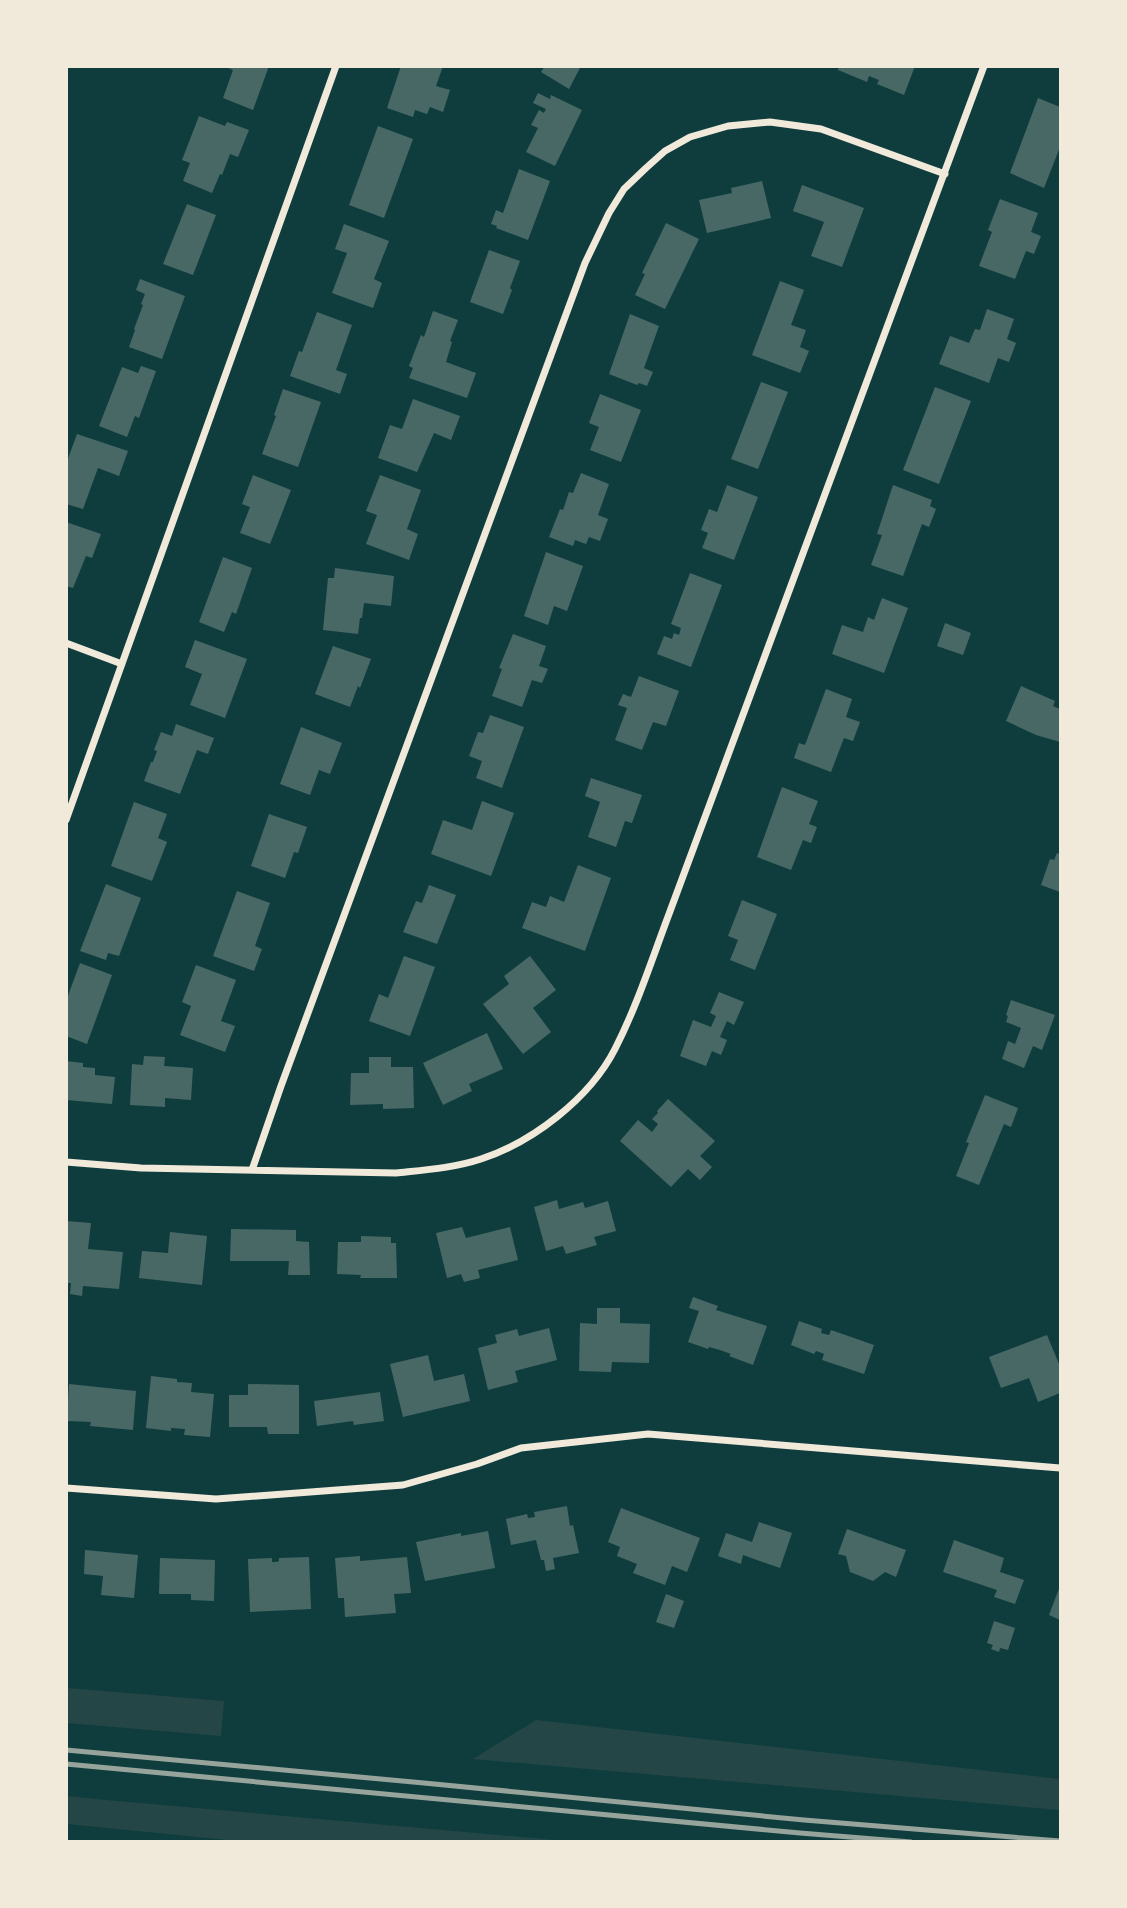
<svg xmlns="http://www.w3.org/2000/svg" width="1127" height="1908" font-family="'Playfair Display',serif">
<rect width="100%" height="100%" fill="#0f3d3e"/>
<path fill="#244646" d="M67,1688L224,1701L221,1736L67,1723Z
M536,1720L1060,1779V1810L473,1759Z
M66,1796L106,1800L566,1841L248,1842L67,1824Z"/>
<path fill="#486865" d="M269,66L253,110L223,98L233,70L223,66Z
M401,66H443L436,86L450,90L443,112L430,107L427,114L415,110L413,117L387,108Z
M545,66H581L569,89L541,72Z
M839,66H915L904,95L877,84L879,80L869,76L867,82L838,70Z
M538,93L550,99L551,95L582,110L555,166L526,152L538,128L531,125L539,110L544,113L546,109L533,103Z
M1038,98L1060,107V147L1044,188L1010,173Z
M199,116L225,126L227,122L249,130L238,157L230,154L222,175L220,174L212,193L183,181L190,163L182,160Z
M378,126L413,139L384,218L349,205Z
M519,169L550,181L528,240L496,228L497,226L491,224L496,210L503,213Z
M762,181L771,218L707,233L699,200L732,193L731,188Z
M802,185L864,208L842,267L811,256L824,222L793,211Z
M1000,199L1038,213L1031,232L1041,236L1034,254L1026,251L1015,279L979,266L992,232L988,230Z
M187,204L216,215L193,275L163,264Z
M666,223L699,239L665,309L635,295L645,274L642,273Z
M344,224L389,241L374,279L382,283L373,308L332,293L347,253L335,249Z
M489,250L520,261L510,288L512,290L503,314L470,302Z
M140,279L185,296L162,359L129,347L135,330L134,329L143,305L141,304L145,294L136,290Z
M780,281L804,290L791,325L806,330L800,347L809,351L800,373L752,355Z
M987,309L1014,319L1007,339L1016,343L1009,362L998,358L989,383L939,364L950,336L969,343L975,329L980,330Z
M433,311L458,320L450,341L452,342L446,362L476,373L467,398L409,378L413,368L409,366L421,335L424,337Z
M317,312L352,325L336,370L347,374L340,394L290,376L299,351L302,352Z
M630,314L659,326L644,368L653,372L647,386L639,383L637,385L609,374Z
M141,366L156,371L139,418L135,416L127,437L99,426L122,367L138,373Z
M761,382L788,392L758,469L731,459Z
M935,387L971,401L939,484L903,470Z
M283,389L321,402L298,467L262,454L276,416L274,415Z
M600,394L641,410L621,462L590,450L599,427L589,423Z
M413,399L460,416L451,440L434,433L417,472L378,458L390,425L402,429Z
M77,434L128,451L119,476L98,468L83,509L66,504V464Z
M581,473L609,484L598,515L608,519L600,541L589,537L586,544L575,540L573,546L549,537L560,509L563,510L569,492L573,493Z
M253,475L291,490L270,544L240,533L250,507L242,504Z
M380,475L421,490L407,529L418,534L409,560L366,544L377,515L366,511Z
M727,485L758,497L734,560L702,548L708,533L701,530L709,509L717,512Z
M893,485L932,500L930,506L936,509L929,527L922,524L903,576L871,565L882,535L877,534Z
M66,522L101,534L92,558L86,556L73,588L66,586Z
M546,552L583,566L567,611L554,606L548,625L524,616Z
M223,557L252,568L236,614L232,612L224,632L199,622Z
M335,568L394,576L391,606L364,603L362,618H360L358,634L323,630L328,578H334Z
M690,573L722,585L691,667L657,654L664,636L672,639L674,633L679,635L681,628L671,624Z
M882,598L908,608L884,673L832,654L842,625L863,632L868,617L874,620Z
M945,623L971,633L963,655L937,646Z
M513,634L546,646L539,666L548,669L542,683L532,680L522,707L492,696L502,669L499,668Z
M195,640L247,659L225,718L190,705L202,674L185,667Z
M333,646L371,659L360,688L358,686L350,707L315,694Z
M639,676L679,691L666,726L653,722L642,750L615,740L627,708L618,705L623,694L631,697Z
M1021,686L1055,701L1053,706L1060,709V742L1036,735L1006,721Z
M826,689L852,699L846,717L860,722L853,741L844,738L831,772L794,758L799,743L805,745Z
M490,715L524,727L502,788L476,778L482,761L469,756L478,732L483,733Z
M176,724L214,738L208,754L197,750L180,794L144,781L151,762H153L157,751L154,750L161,732L172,736Z
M301,727L342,743L330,774L319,770L310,795L280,784Z
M591,778L642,795L632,823L625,821L616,847L588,837L600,802L585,796Z
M782,787L818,801L809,824L817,827L811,843L803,840L791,870L757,857Z
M482,801L514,813L491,876L431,854L443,820L472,830Z
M134,802L167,814L158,838L167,842L152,881L111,866Z
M269,814L307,827L298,853L294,852L285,878L251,866Z
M1057,853L1060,854V892L1041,885L1050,859L1054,860Z
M578,865L611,878L585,951L522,928L532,902L546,907L550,896L564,902Z
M106,884L141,898L119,956L108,953L106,960L80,951Z
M429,885L456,895L437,944L403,932L416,901L422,903Z
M237,891L270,903L255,946L262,949L254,971L213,956Z
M742,900L777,914L755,970L730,960L738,940L728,936Z
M404,956L435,967L410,1036L369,1021L379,994L388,998Z
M530,956L556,990L533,1008L551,1032L523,1054L483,1004L509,984L504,976Z
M80,963L112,975L87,1044L66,1036V1001Z
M196,965L236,980L221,1021L235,1026L225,1052L180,1035L191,1006L182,1002Z
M719,992L744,1002L734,1025L727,1021L720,1037L727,1040L721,1055L712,1051L706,1066L680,1056L693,1020L711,1027L716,1016L710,1013Z
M1011,1000L1055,1015L1042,1050L1033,1046L1024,1068L1002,1059L1008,1041L1015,1044L1021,1028L1006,1022L1008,1016L1006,1015Z
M487,1033L503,1069L469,1084L472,1091L443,1105L423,1063Z
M144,1056L165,1057L164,1066L193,1068L191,1100L165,1098V1107L130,1105L132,1064L143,1065Z
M369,1057H391V1067H413L414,1108L383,1109V1104L350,1105L351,1073H369Z
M66,1061L83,1063V1067L95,1068V1075L115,1077L112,1104L66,1100Z
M985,1095L1018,1108L1011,1127L1004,1124L979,1185L956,1176L969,1143L966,1142Z
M668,1099L715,1141L700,1156L712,1167L700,1180L688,1169L671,1187L620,1141L638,1120L652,1132L658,1124L652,1119L658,1113L657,1111Z
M557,1200L559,1209L583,1202L585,1208L608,1201L616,1231L594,1237L597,1245L566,1254L563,1246L546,1251L534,1207Z
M66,1221L91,1223L88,1249L123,1252L119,1289L83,1286L82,1296L70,1294L71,1283H66Z
M462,1227L466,1238L510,1227L518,1260L478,1270L480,1278L464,1282L461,1274L447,1278L436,1233Z
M231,1229L296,1230V1241L309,1242L310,1275H288L289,1261H230Z
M170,1232L207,1236L202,1285L139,1278L142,1251L168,1253Z
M361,1236L391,1237V1243H396L397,1278H360L361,1275L337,1274L338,1242H361Z
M693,1297L718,1306L716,1310L767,1326L753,1365L729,1356L731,1354L720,1350L709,1347L708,1349L688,1342L699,1311L689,1308Z
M597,1308H620V1323L650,1324L649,1363L612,1362L611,1372L579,1371L580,1323L597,1324Z
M799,1321L822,1329L821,1333L829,1335L831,1330L874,1345L864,1374L822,1360L824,1354L822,1353L816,1351L814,1354L791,1345Z
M549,1328L557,1360L515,1371L518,1382L488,1390L478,1348L497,1343L495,1335L517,1329L519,1336Z
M1047,1335L1059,1364H1060V1393L1038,1402L1029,1378L1001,1388L989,1357Z
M428,1355L434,1381L464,1374L470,1401L403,1417L390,1364Z
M151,1376L177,1379V1382L192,1383L191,1392L214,1394L210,1437L184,1435L185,1429L171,1428V1431L146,1428Z
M69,1384L136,1391L133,1430L90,1426L91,1422L67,1421Z
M248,1384L299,1385V1434H268L267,1427H229V1395H248Z
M380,1392L384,1421L354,1425L353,1421L317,1426L314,1401Z
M567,1506L570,1526L573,1525L579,1553L553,1558L555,1569L546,1571L544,1560H541L536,1540L511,1545L506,1519L527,1514L528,1518L535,1517L534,1512Z
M621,1508L700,1538L687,1572L672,1566L665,1585L633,1573L637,1564L617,1556L620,1547L608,1542Z
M759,1522L792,1533L780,1568L743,1555L741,1564L718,1556L726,1533L752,1542Z
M847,1529L906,1550L896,1577L885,1572L873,1581L850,1572L846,1556L838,1554Z
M488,1531L495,1568L425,1581L416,1542L461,1533V1536Z
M954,1540L1004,1558L1000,1572L1024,1580L1015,1604L994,1597L997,1590L943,1572Z
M85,1550L138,1555L134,1598L101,1595L103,1576L84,1574Z
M360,1556V1561L407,1557L411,1593L394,1594L396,1613L345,1617L344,1598H338L335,1558Z
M309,1557L311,1609L250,1612L248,1559L272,1558V1562H277L279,1561V1558Z
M160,1558L215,1560L214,1601L191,1600V1594H159Z
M1060,1586V1620L1049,1615Z
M666,1594L684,1601L674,1628L656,1622Z
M994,1621L1015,1628L1008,1650L1000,1648L999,1652L991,1649L993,1645L987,1643Z"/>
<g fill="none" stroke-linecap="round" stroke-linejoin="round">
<path stroke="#f1e9da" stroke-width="7" d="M66,643L122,664
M66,820L336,66
M66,1162L141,1168L396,1173C424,1170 454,1168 481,1159C533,1142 590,1098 615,1049C637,1006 652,959 669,914L984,66
M252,1170L281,1086L585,263L609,213L624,189L646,168L665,151L690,137L728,126L770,122L821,129L945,174
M66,1488L216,1499L403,1485L477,1464L521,1448L648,1434L1060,1468"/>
<path stroke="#97a49c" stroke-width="5" d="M66,1750L424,1783L804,1820L1060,1841
M66,1764L800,1833L911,1842"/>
</g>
<rect width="1127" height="1908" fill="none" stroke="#f1e9da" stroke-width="136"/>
</svg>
